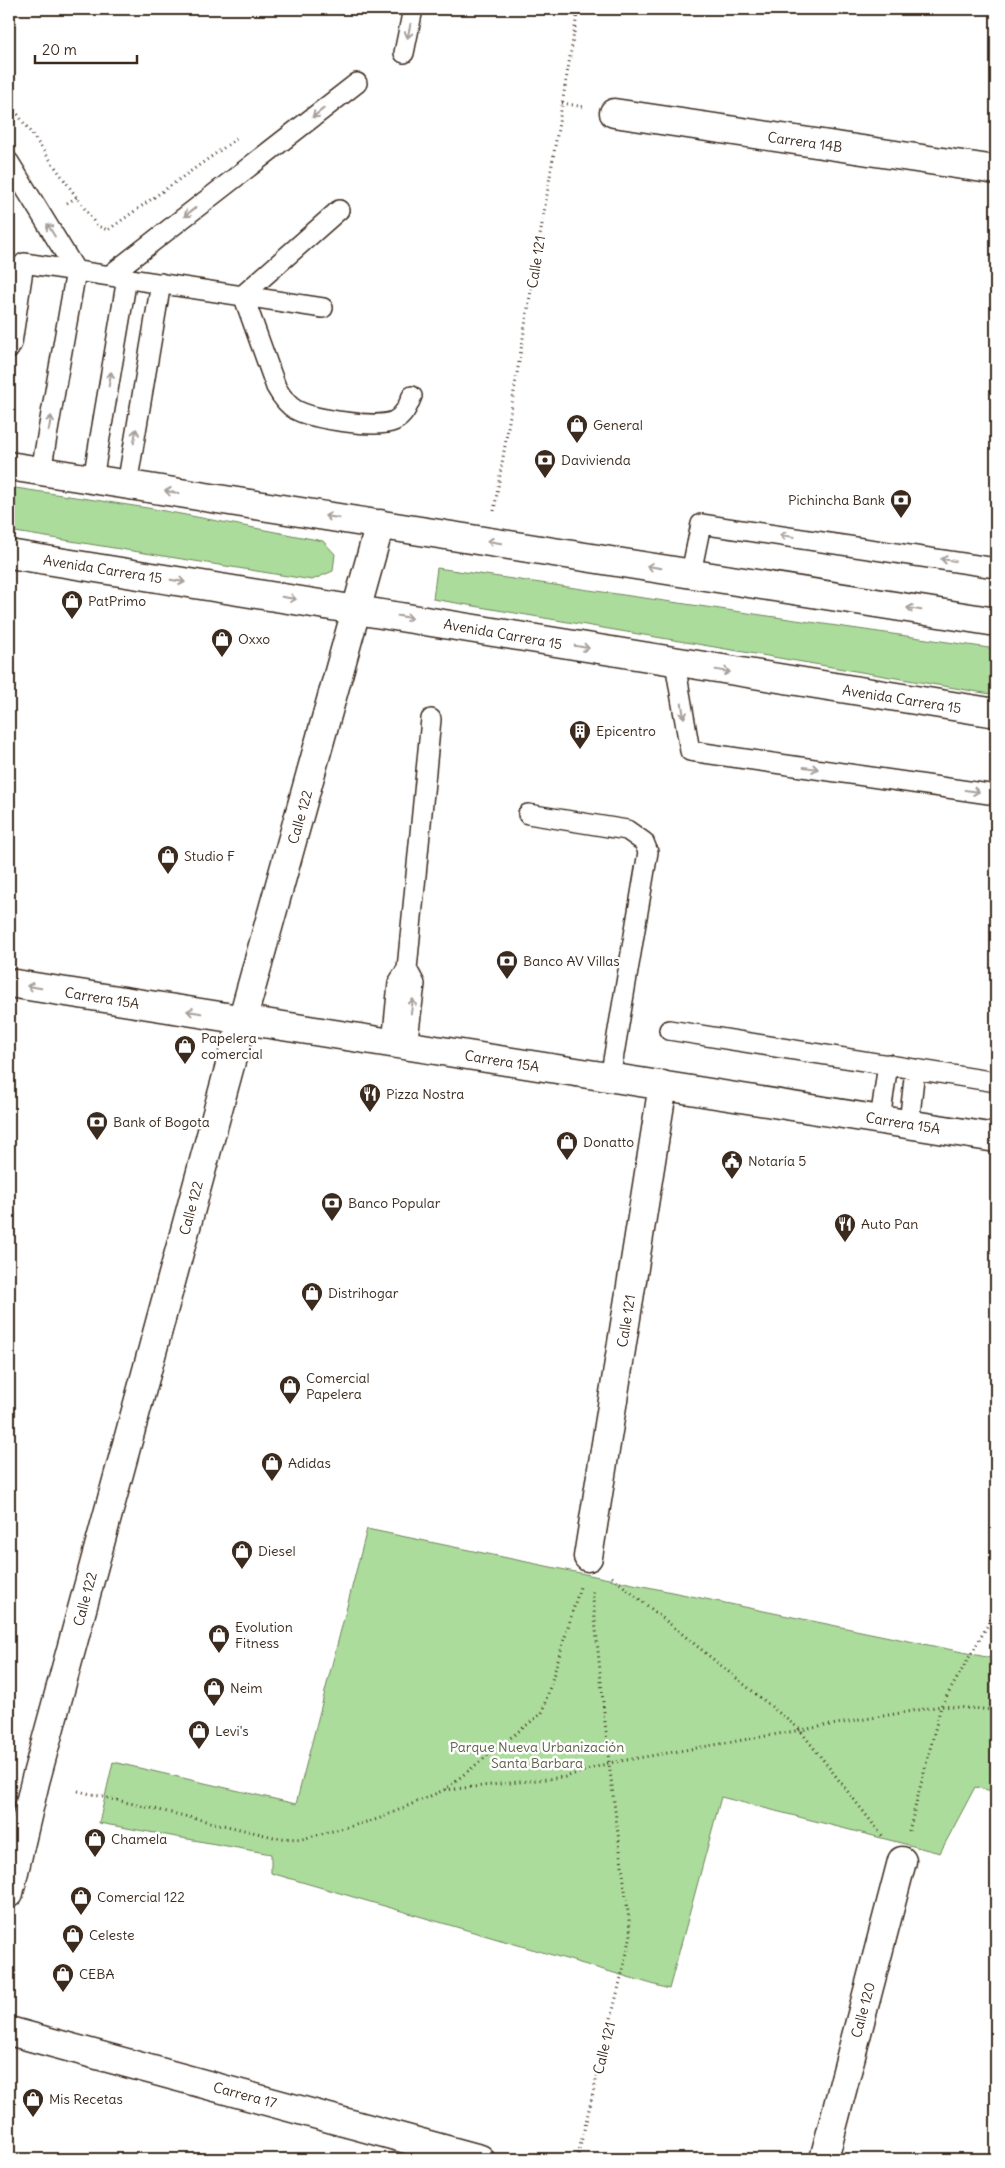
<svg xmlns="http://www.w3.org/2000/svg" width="1005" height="2168" font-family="Delius,sans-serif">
<rect width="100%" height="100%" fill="#fff"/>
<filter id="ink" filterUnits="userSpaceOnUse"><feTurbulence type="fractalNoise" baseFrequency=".02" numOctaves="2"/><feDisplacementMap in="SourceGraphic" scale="10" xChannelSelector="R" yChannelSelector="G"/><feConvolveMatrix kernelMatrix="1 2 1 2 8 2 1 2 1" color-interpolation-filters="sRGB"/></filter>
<g filter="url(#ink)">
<path fill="#abdc9c" stroke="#73835d" d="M9,487L154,509L323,541L335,554L333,571L312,580L9,531Z
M437,568L996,649V695L433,599Z
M367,1529L996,1659V1792L975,1787L940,1853L721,1797L669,1989L271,1873V1854L99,1823L113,1762L296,1804Z"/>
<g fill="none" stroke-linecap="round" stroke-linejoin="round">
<g stroke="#3b2a1e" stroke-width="22">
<path id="lane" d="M404,53L413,9
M9,162L76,271L41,471
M339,210L243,295L276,387C281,396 287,405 296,410C313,419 377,429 394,421C404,416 408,406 412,396
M110,275L357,83
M9,349L12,343L24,263L323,308
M93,479L127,278
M127,485L161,283
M691,573L701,524L996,568
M675,663L690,751L996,795
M528,814L627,830L644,842L648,852L610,1078
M407,969L415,984L407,1046
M669,1030L996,1082
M392,1044L398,983L407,969L431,719
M880,1120L888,1064
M909,1124L915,1069"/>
</g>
<g stroke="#3b2a1e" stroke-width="31">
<path id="street" d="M614,113L996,170
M9,983L996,1138
M588,1557L663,1085
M824,2159L902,1861"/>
</g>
<g stroke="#3b2a1e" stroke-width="31">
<path id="secondary" d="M9,466L996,622
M9,554L996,713
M9,1893L35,1782L242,1021L380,524
M9,2031L480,2159"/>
</g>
<path stroke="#3b2a1e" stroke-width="3" stroke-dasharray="1 4" stroke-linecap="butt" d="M9,102L97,226L108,230L239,137
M562,103L584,107
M67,203L77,197
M494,511L578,9
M612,1577L799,1729L884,1838
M445,1790L565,1777L609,1763L941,1706L996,1710
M78,1791L278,1838L302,1839L378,1819L444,1790L542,1713L580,1587
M909,1831L941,1706L996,1611
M577,2159L631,1936L609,1763L592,1589"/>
<use href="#lane" stroke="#fff" stroke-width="19"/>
<use href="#street" stroke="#fff" stroke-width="28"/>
<use href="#secondary" stroke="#fff" stroke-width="28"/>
</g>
<defs><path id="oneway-shaft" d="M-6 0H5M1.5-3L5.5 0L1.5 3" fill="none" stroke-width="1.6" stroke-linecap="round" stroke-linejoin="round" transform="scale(1.25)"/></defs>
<g stroke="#a79f9a">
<use href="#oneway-shaft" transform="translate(409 31) rotate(102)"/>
<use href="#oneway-shaft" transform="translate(318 113) rotate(142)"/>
<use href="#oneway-shaft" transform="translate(190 212) rotate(142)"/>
<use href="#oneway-shaft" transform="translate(51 230) rotate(-121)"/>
<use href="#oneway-shaft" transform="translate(110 379) rotate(-80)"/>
<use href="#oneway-shaft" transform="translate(50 423) rotate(-80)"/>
<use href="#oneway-shaft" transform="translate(135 436) rotate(-80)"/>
<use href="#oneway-shaft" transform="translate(172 492) rotate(-171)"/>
<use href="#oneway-shaft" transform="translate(332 517) rotate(-171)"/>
<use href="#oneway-shaft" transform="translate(787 536) rotate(-172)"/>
<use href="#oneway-shaft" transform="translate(494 542) rotate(-171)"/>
<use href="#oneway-shaft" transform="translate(948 560) rotate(-172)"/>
<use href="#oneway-shaft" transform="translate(654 567) rotate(-171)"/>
<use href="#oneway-shaft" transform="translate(178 581) rotate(9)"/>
<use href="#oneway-shaft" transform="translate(289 598) rotate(9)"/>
<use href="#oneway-shaft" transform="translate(914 609) rotate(-171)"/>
<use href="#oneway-shaft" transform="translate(405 617) rotate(10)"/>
<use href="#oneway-shaft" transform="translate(582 647) rotate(10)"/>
<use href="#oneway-shaft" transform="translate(723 671) rotate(9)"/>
<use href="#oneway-shaft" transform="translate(683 711) rotate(81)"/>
<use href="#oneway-shaft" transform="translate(811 768) rotate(8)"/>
<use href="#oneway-shaft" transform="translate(972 791) rotate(8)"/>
<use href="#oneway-shaft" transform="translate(34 987) rotate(-171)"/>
<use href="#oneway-shaft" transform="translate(412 1006) rotate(-82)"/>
<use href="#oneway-shaft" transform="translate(194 1012) rotate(-170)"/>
</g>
</g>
<defs>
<g id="shop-pin" transform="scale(1.125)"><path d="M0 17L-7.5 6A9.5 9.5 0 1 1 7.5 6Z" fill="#3b2a1e" stroke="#fff"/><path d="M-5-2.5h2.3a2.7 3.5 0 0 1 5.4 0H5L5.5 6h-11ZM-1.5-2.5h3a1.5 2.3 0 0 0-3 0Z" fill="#fff"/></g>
<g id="bank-pin" transform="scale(1.125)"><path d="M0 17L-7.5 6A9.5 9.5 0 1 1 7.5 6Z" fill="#3b2a1e" stroke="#fff"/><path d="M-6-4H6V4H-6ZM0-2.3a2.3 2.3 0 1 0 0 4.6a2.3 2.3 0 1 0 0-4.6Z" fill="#fff"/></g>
<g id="building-pin" transform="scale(1.125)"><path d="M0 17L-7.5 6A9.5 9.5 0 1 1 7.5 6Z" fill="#3b2a1e" stroke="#fff"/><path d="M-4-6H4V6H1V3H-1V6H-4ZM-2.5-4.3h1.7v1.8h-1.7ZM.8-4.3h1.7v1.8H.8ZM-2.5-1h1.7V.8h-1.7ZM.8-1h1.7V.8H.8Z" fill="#fff"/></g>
<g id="restaurant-pin" transform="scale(1.125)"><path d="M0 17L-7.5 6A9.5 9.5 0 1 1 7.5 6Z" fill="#3b2a1e" stroke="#fff"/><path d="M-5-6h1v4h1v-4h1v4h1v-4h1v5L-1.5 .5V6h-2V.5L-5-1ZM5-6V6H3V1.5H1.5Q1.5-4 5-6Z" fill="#fff"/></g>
<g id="civic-pin" transform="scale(1.125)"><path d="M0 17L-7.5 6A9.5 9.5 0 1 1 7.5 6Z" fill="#3b2a1e" stroke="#fff"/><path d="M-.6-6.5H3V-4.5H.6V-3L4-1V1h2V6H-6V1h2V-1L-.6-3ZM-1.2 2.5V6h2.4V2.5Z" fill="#fff"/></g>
</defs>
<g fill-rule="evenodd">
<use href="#shop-pin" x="577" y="425"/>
<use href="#bank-pin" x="545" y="460"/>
<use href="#bank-pin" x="901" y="500"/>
<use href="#shop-pin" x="72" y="601"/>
<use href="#shop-pin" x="222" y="639"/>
<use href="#building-pin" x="580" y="731"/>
<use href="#shop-pin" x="168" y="856"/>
<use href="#bank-pin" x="507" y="961"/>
<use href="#shop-pin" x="185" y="1046"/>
<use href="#restaurant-pin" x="370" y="1094"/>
<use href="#bank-pin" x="97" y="1122"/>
<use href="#shop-pin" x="567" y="1142"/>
<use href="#civic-pin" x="732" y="1161"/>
<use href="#bank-pin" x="332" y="1203"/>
<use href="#restaurant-pin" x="845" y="1224"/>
<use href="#shop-pin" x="312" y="1293"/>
<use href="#shop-pin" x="290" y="1386"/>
<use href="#shop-pin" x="272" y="1463"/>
<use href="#shop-pin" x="242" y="1551"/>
<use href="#shop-pin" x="219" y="1635"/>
<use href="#shop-pin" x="214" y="1688"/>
<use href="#shop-pin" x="199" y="1731"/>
<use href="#shop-pin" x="95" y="1839"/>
<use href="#shop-pin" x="81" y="1897"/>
<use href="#shop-pin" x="73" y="1935"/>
<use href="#shop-pin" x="63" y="1974"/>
<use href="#shop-pin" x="33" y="2099"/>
</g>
<g text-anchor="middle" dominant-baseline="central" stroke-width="5" stroke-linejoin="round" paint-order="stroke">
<g font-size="14" fill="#3b2a1e" stroke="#fff">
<text transform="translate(805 142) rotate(8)">Carrera 14B</text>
<text transform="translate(536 262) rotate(-81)">Calle 121</text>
<text transform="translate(103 569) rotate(9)">Avenida Carrera 15</text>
<text transform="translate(503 634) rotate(10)">Avenida Carrera 15</text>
<text transform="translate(902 699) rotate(9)">Avenida Carrera 15</text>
<text transform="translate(300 817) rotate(-74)">Calle 122</text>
<text transform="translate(102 998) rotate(9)">Carrera 15A</text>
<text transform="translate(502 1061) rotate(9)">Carrera 15A</text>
<text transform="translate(903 1123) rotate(9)">Carrera 15A</text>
<text transform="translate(191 1208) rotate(-75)">Calle 122</text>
<text transform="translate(626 1321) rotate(-81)">Calle 121</text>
<text transform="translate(85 1599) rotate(-75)">Calle 122</text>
<text transform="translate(863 2010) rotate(-75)">Calle 120</text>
<text transform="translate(604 2048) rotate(-76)">Calle 121</text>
<text transform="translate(245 2095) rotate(15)">Carrera 17</text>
</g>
<g font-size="14" fill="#3b2a1e" stroke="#fff" text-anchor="start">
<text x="593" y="425">General</text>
<text x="561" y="460">Davivienda</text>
<text x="885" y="500" text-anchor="end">Pichincha Bank</text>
<text x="88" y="601">PatPrimo</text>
<text x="238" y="639">Oxxo</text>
<text x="596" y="731">Epicentro</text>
<text x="184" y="856">Studio F</text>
<text x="523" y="961">Banco AV Villas</text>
<text x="201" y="1038">Papelera<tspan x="201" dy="16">comercial</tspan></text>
<text x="386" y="1094">Pizza Nostra</text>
<text x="113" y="1122">Bank of Bogota</text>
<text x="583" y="1142">Donatto</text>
<text x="748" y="1161">Notaría 5</text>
<text x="348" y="1203">Banco Popular</text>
<text x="861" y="1224">Auto Pan</text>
<text x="328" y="1293">Distrihogar</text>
<text x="306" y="1378">Comercial<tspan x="306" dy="16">Papelera</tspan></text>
<text x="288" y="1463">Adidas</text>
<text x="258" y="1551">Diesel</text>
<text x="235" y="1627">Evolution<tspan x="235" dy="16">Fitness</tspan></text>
<text x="230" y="1688">Neim</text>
<text x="215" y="1731">Levi's</text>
<text x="111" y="1839">Chamela</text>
<text x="97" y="1897">Comercial 122</text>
<text x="89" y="1935">Celeste</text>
<text x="79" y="1974">CEBA</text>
<text x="49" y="2099">Mis Recetas</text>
</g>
<g font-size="14" fill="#5d5f44" stroke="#fff">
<text x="537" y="1747">Parque Nueva Urbanización<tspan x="537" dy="16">Santa Barbara</tspan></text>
</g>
</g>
<rect width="1005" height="2168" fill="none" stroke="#fff" stroke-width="30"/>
<rect x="15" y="15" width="975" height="2138" fill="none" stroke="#3b2a1e" stroke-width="2" filter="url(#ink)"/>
<path d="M35 55v8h102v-8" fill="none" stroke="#3b2a1e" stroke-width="2.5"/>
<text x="42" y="55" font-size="15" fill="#3b2a1e" stroke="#ffffff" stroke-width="4" paint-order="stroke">20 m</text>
</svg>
